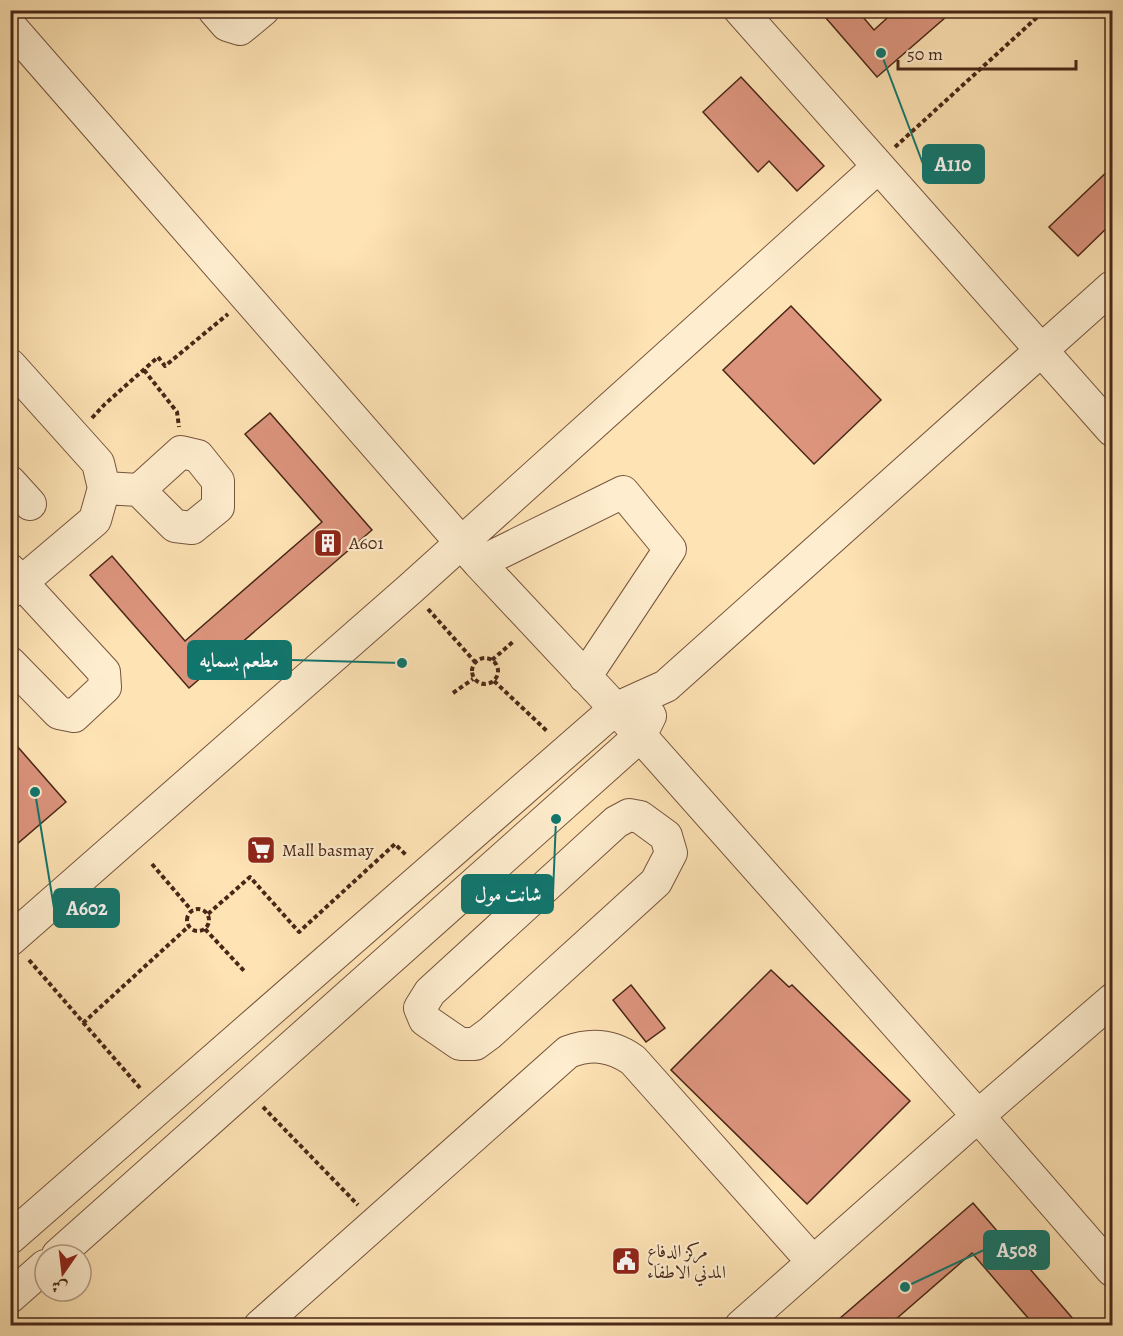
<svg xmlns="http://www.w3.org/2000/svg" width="1123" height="1336" font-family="Alegreya,Amiri,serif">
<rect width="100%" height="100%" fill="#fee3b4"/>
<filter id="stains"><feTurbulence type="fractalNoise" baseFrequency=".00333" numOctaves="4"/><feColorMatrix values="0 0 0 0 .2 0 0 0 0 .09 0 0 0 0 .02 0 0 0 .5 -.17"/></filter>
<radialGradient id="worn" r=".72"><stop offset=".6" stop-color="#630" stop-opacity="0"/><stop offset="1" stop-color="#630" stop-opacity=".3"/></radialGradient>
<path fill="#dc947d" stroke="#492617" stroke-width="1.5" d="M819,10H857L874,30L896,10H954L877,77Z
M741,77L824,166L797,191L769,161L758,172L703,112Z
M1112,167V223L1078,256L1049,227Z
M791,306L881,400L814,464L723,370Z
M270,413L372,530L189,688L90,575L112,556L185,641L322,522L245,434Z
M10,738L66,802L10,850V801L16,795L10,789Z
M771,970L789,987L792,985L910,1101L807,1204L671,1070Z
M631,985L665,1028L646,1042L613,1000Z
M973,1203L1074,1320L1068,1326H1035L972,1253L888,1326H831Z"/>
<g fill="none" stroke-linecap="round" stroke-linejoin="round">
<g stroke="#76553e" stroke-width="34">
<path id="minor" d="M214,10L227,25L240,29L263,10
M740,10L1112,430
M10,26L479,563L628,722L978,1116L1112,1270
M10,365L98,463L104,488L95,520L10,592
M10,482L30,504
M104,488L139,490L175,526L192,528L218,507V481L198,456L181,452L139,490
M479,563L623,492L670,549L585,677
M10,570L104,672L105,687L74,716L59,713L10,663
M629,815L640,817L666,836L671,853L656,882L490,1033L475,1044H460L425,1020L420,1008L430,992L616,822Z
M10,940L410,589L878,167
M10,1238L615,709L666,686L1112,287
M58,1255L640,736L650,716
M10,1297L45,1266
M260,1326L568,1052C592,1043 612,1045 633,1060L813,1262
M741,1326L978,1116L1112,1000"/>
</g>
<path stroke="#492617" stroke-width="4" stroke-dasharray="4.5 3" stroke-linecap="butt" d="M895,147L1045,10
M144,370L177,412L179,427
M92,418L105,404L158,357L165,366L228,314
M428,609L475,662
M472 671a13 13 0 1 1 26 0a13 13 0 1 1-26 0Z
M492,660L514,641
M494,681L548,732
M453,693L473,679
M152,864L192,911
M187 920a11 11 0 1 1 22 0a11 11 0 1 1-22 0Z
M208,914L250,877L299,932L395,844L407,856
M205,929L245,972
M29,960L140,1088
M83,1023L189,926
M263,1107L358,1205"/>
<use href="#minor" stroke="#feedce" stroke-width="32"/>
</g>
<defs>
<g id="building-square" transform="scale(1.5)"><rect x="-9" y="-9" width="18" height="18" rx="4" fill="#8f2418" stroke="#feedce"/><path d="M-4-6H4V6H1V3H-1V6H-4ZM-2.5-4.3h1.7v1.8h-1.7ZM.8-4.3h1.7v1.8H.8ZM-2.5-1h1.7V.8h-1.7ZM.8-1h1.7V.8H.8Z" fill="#fff"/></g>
<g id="supermarket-square" transform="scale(1.5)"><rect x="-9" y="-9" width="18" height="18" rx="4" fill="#8f2418" stroke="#feedce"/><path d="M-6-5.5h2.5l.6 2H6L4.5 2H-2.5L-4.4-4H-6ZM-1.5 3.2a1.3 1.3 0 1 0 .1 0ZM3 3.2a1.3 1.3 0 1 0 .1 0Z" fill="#fff"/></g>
<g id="civic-square" transform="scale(1.5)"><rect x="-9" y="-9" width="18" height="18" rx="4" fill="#8f2418" stroke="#feedce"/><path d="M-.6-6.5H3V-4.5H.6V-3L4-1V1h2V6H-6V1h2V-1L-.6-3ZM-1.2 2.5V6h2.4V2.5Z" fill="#fff"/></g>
</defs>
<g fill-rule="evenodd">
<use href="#building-square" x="328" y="543"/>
<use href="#supermarket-square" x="261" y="850"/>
<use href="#civic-square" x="626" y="1261"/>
</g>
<g text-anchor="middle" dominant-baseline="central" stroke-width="4.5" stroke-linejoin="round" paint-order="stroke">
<g font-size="18" fill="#492617" stroke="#feedce" text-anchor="start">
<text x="349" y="543">A601</text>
<text x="282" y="850">Mall basmay</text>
<text x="647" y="1251">مركز الدفاع<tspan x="647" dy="21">المدني الاطفاء</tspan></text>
</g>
</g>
<path fill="none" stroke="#0f766e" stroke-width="2" d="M881 53L923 164M402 663L291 660M556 819L553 894M35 792L54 908M905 1287L984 1250"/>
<g fill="#0f766e" stroke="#feedce" stroke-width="2">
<circle cx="881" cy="53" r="6"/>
<circle cx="402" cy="663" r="6"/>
<circle cx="556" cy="819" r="6"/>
<circle cx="35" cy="792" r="6"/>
<circle cx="905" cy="1287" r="6"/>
</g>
<g fill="#0f766e" stroke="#0f766e" stroke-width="2">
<rect x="923" y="145" width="61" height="38" rx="6"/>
<rect x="188" y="641" width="103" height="38" rx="6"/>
<rect x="462" y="875" width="91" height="38" rx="6"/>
<rect x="54" y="889" width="65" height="38" rx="6"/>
<rect x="984" y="1231" width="65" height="38" rx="6"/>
</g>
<g font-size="20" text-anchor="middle" font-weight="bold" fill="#fff">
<text x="953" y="171">A110</text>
<text x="239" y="667">مطعم بسمايه</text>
<text x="508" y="901">شانت مول</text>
<text x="87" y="915">A602</text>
<text x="1017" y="1257">A508</text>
</g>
<rect width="1123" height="1336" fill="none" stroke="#fee3b4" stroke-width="36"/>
<rect x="12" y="12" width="1099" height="1312" fill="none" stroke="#492617" stroke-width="3"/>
<rect x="18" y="18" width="1087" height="1300" fill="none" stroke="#492617" stroke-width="1.5"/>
<g transform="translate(63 1273) rotate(194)"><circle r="28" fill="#feedce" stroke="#b69d85" stroke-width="1.5"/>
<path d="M0-4.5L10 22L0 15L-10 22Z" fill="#8f2418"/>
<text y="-9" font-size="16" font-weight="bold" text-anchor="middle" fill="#492617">ش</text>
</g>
<path d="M898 60v9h178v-9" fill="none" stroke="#492617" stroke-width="3"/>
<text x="907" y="60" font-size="18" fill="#492617" stroke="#feedce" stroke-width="4.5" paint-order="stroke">50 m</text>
<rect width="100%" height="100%" filter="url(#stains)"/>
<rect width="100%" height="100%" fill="url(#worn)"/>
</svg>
